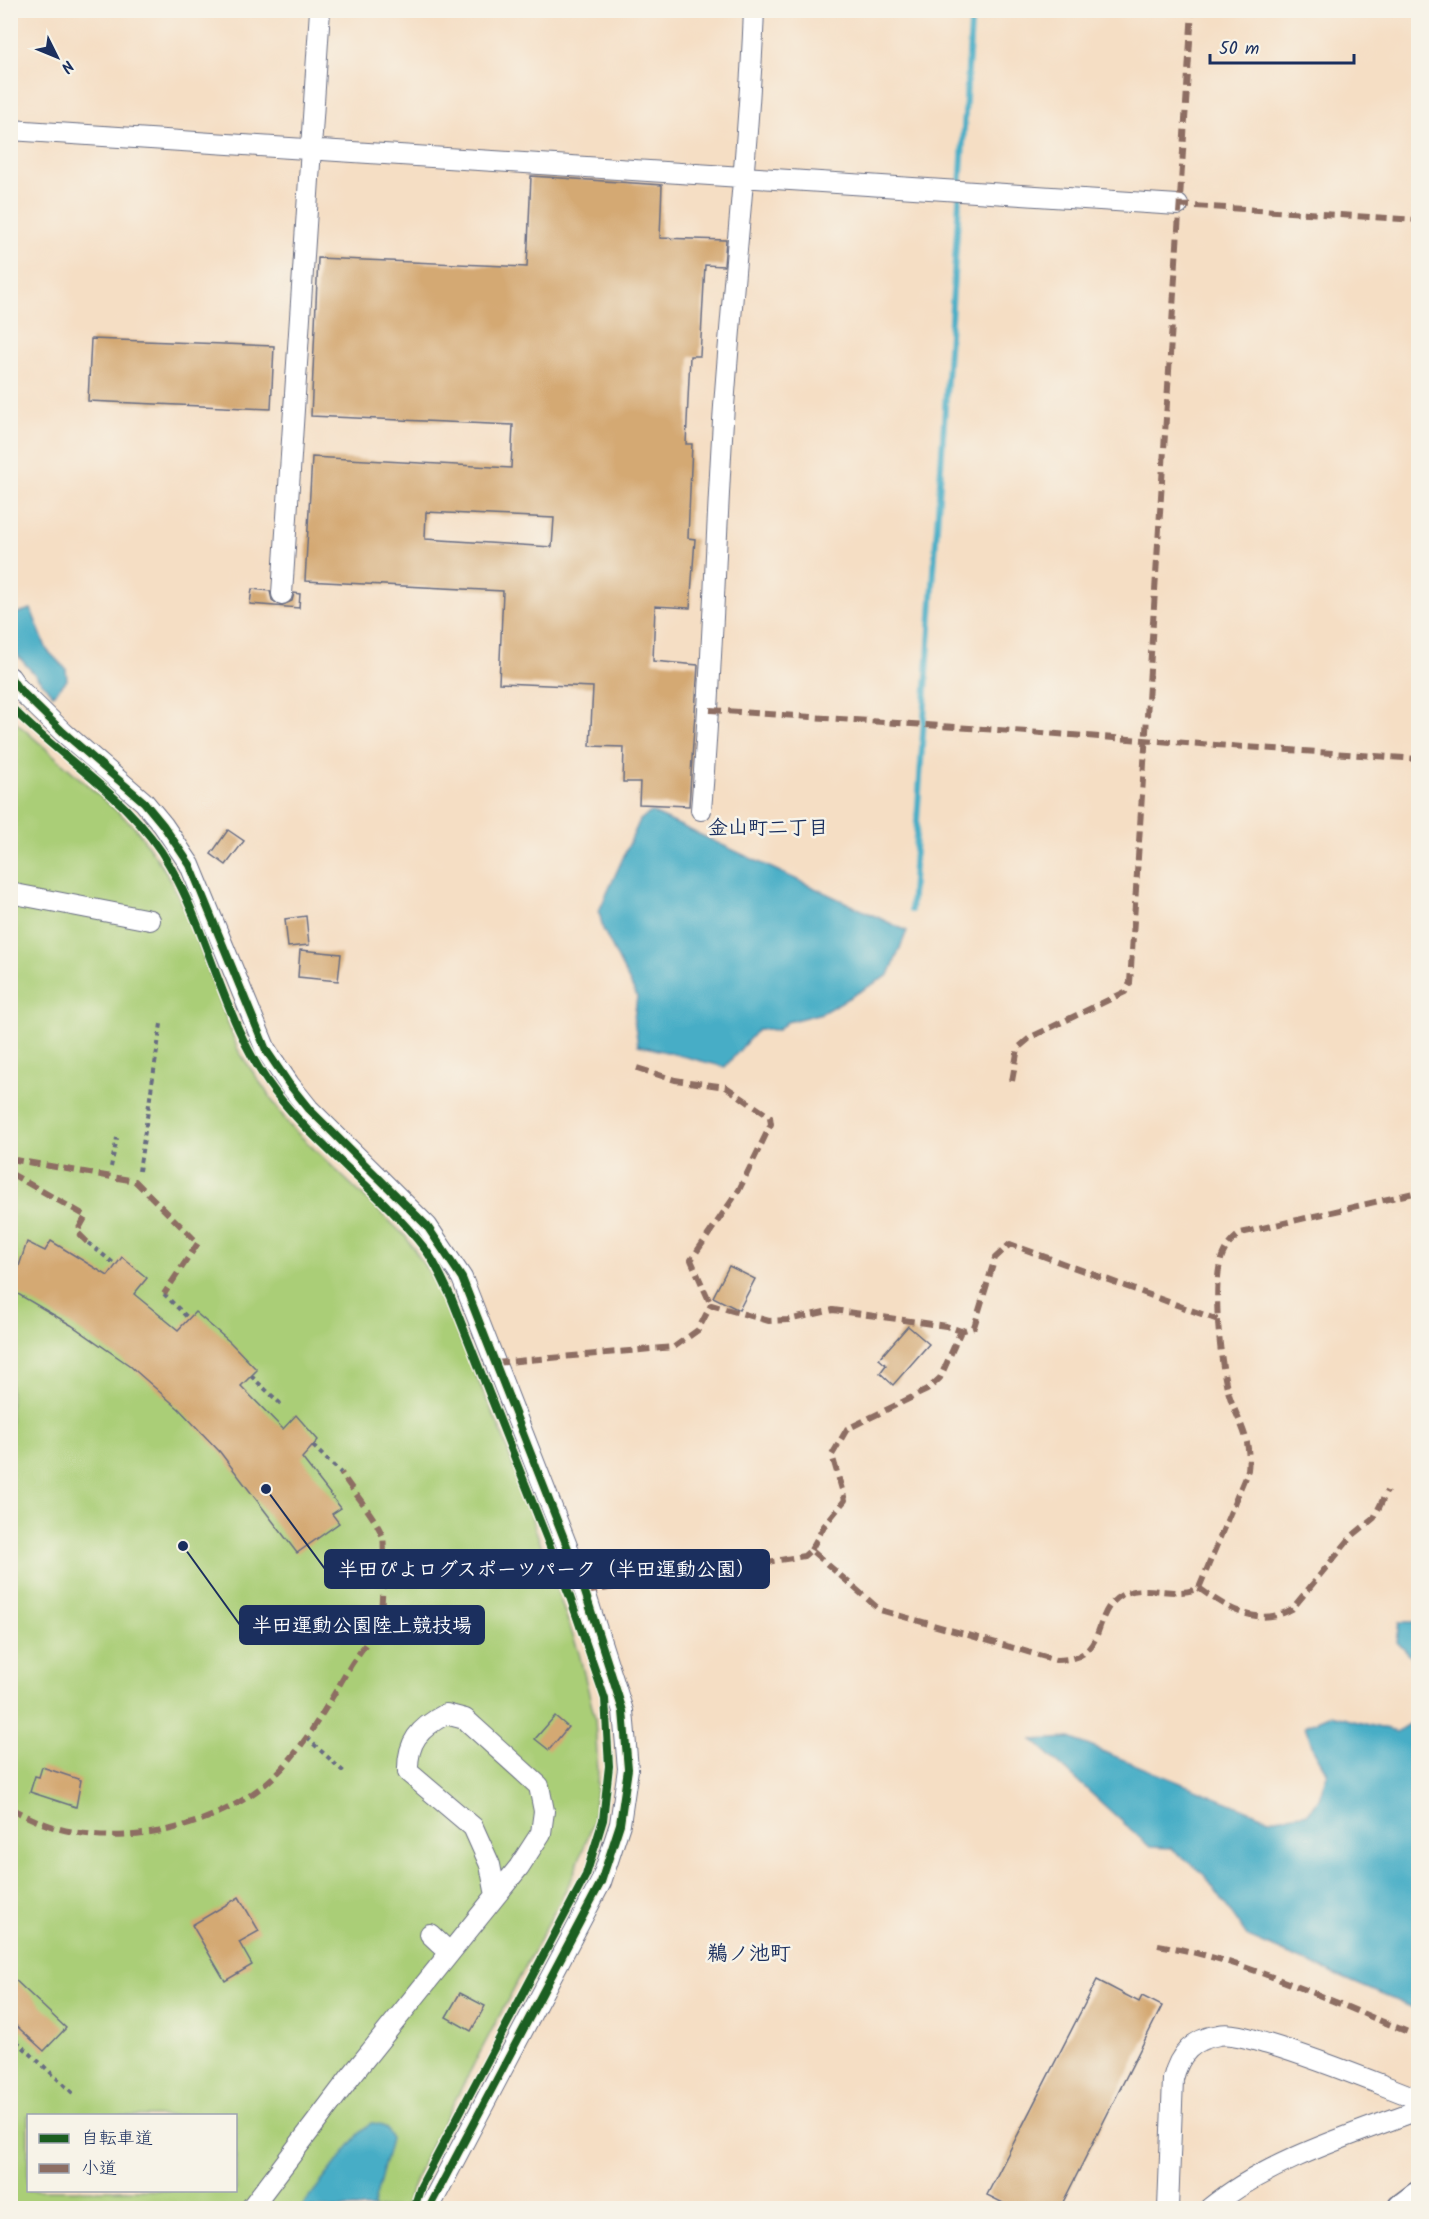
<svg xmlns="http://www.w3.org/2000/svg" width="1429" height="2219" font-family="Kalam,'Klee One',sans-serif">
<rect width="100%" height="100%" fill="#f7f3e8"/>
<filter id="ink" filterUnits="userSpaceOnUse"><feTurbulence type="fractalNoise" baseFrequency=".0167" numOctaves="2"/><feDisplacementMap in="SourceGraphic" scale="12" xChannelSelector="R" yChannelSelector="G"/><feConvolveMatrix kernelMatrix="1 2 1 2 8 2 1 2 1" color-interpolation-filters="sRGB"/></filter>
<filter id="wash" filterUnits="userSpaceOnUse"><feTurbulence type="fractalNoise" baseFrequency=".008" numOctaves="4" result="noise"/><feDisplacementMap in="SourceGraphic" scale="24" xChannelSelector="R" yChannelSelector="G"/><feGaussianBlur stdDeviation="1.35" result="paint"/><feColorMatrix in="noise" values="0 0 0 0 0 0 0 0 0 0 0 0 0 0 0 0 0 1.4 0 .05"/><feComposite in="paint" operator="in"/></filter>
<g filter="url(#wash)">
<rect width="100%" height="100%" fill="#f5dec4"/>
<path fill="#aace77" stroke="#627e6a" stroke-width="1.5" fill-rule="evenodd" d="M10,717L135,827L166,872L189,917L238,1050L289,1125L406,1237L434,1280L502,1434L579,1653L595,1718L598,1773L593,1823L573,1876L423,2161L405,2208H11ZM28,2116H236V2190H28Z"/>
<path fill="#47adc6" stroke="#316e92" stroke-width="1.5" d="M31,609L47,650L66,669L67,680L53,695L19,657L11,641V615Z
M651,812L907,931L889,975L822,1013L787,1022L778,1030L758,1029L725,1067L638,1045L634,1019L637,997L603,929L599,911L640,820Z
M1400,1622H1417L1418,1624V1664L1397,1642Z
M1331,1715L1396,1732L1418,1718V2010L1248,1937L1203,1873L1171,1848L1150,1847L1033,1740L1070,1738L1269,1819L1308,1813L1319,1799L1327,1773L1314,1751L1305,1726Z
M371,2123C383,2123 388,2127 391,2139L373,2208H301L359,2134Z"/>
<g fill="none" stroke-linecap="round" stroke-linejoin="round">
<path stroke="#47adc6" stroke-width="6" d="M911,910L972,10"/>
</g>
<g id="blocks">
<path fill="#d4a973" fill-rule="evenodd" d="M531,176L662,185L660,238L726,240L724,266L705,265L700,356H690L686,444H692L688,538L695,539L690,608L655,606L653,661L698,665L689,806L639,804L640,782H623L624,747L590,746L593,687L499,683L503,591L305,581L312,457L511,468L513,425L311,416L318,258L527,267ZM426,512L554,518L552,547L425,539Z
M91,339L274,346L271,409L88,401Z
M252,589L270,591L272,600L281,606L292,601L294,593L300,594L299,608L250,604Z
M228,830L244,841L226,865L211,854Z
M306,916L309,945L288,947L285,919Z
M300,950L341,954L338,981L298,977Z
M51,1241L108,1276L122,1257L147,1278L134,1294L178,1330L195,1312L230,1342L257,1370L241,1386L283,1429L296,1415L318,1440L302,1458L341,1508L332,1514L339,1523L297,1553L220,1452L179,1409L129,1365L71,1325L11,1290L27,1242L45,1251Z
M729,1266L755,1279L739,1310L713,1297Z
M908,1326L929,1344L893,1385L880,1373L886,1365L879,1359Z
M555,1716L568,1727L549,1750L535,1739Z
M42,1767L81,1780L76,1807L30,1792L35,1776L39,1777Z
M239,1897L259,1931L239,1942L252,1965L225,1981L192,1925Z
M10,1975L66,2028L44,2051L10,2020Z
M1097,1980L1139,2002L1142,1996L1162,2006L1060,2208H1013L987,2195Z
M460,1993L485,2006L471,2031L446,2017Z"/>
</g>
</g>
<g filter="url(#ink)">
<use href="#blocks" fill-opacity="0" stroke="#676c82" stroke-width="1.5"/>
<g fill="none" stroke-linecap="round" stroke-linejoin="round">
<g stroke="#676c82" stroke-width="22">
<path id="minor" d="M10,130C400,154 789,183 1178,205
M282,594L320,10
M10,677L17,687L63,732L144,802L163,825L190,865L266,1050L289,1084L309,1109L427,1226L462,1278L585,1592L623,1711L628,1769L620,1824L601,1882L429,2208
M701,810C712,680 715,551 723,421C732,284 749,148 754,10
M10,893L150,920
M430,1934L449,1952
M251,2208L351,2076L519,1867L541,1833L544,1811L539,1786L465,1719L446,1714C419,1728 407,1742 408,1772L473,1827L490,1865L496,1895
M1168,2208L1173,2079C1179,2054 1193,2039 1219,2035C1233,2032 1254,2040 1268,2044C1319,2059 1369,2080 1418,2099
M1210,2208C1265,2162 1351,2135 1418,2110"/>
</g>
<g stroke="#676c82" stroke-width="31">
<path id="highway" d="M1402,2208L1418,2196"/>
</g>
<path stroke="#676c82" stroke-width="4" stroke-dasharray="4.5 4.5" stroke-linecap="butt" d="M111,1167L117,1138
M139,1171L161,1024
M88,1243L116,1265
M164,1294L189,1319
M251,1376L282,1405
M313,1446L341,1473
M307,1738L344,1772
M10,2035L76,2096"/>
<use href="#minor" stroke="#fff" stroke-width="20"/>
<use href="#highway" stroke="#fff" stroke-width="28"/>
<path stroke="#8d6e63" stroke-width="6" stroke-dasharray="12 6" stroke-linecap="butt" d="M1178,205L1418,220
M710,710L1418,759
M637,1068L675,1080L726,1087L770,1117L771,1124L739,1190L691,1260L711,1305
M1012,1081L1018,1048L1031,1037L1125,992L1130,983L1192,10
M10,1159L135,1181L198,1243L164,1294
M10,1173L86,1216L77,1232L88,1243
M495,1363L674,1347L698,1330L711,1305L769,1321L788,1320L833,1310L946,1326L961,1331L974,1327L995,1258L1010,1244L1218,1320
M811,1550L824,1526L845,1500L832,1455L847,1429L927,1390L940,1378L961,1331
M1199,1588C1226,1608 1259,1628 1292,1609L1352,1536L1374,1518L1387,1491
M585,1592L804,1556L811,1550L880,1610L1056,1660C1112,1660 1088,1611 1124,1594C1147,1583 1176,1599 1199,1588L1248,1470C1252,1435 1237,1422 1228,1391C1220,1363 1211,1280 1223,1254C1227,1245 1233,1239 1241,1233L1418,1192
M10,1808C31,1819 51,1828 74,1832C146,1846 237,1820 286,1764C312,1734 331,1699 351,1665C360,1651 374,1635 380,1619C382,1612 385,1542 383,1537C374,1515 354,1493 341,1473
M1158,1945C1248,1960 1334,2003 1418,2036"/>
<g stroke="#f7f3e8" stroke-width="11">
<path id="cycleway" d="M10,677L17,687L63,732L144,802L163,825L190,865L266,1050L289,1084L309,1109L427,1226L462,1278L585,1592L623,1711L628,1769L620,1824L601,1882L429,2208
M10,706C62,760 133,799 170,866C211,938 224,1025 275,1092C319,1149 381,1192 425,1249C436,1263 443,1281 451,1297L570,1597L605,1699L609,1766L603,1820L586,1875L421,2186L414,2208"/>
</g>
<use href="#cycleway" stroke="#1b5e20" stroke-width="8"/>
</g>
</g>
<g text-anchor="middle" dominant-baseline="central" stroke-width="5" stroke-linejoin="round" paint-order="stroke">
<g font-size="20" font-weight="bold" fill="#1b2f5e" stroke="#f7f3e8">
<text x="768" y="829">金山町二丁目</text>
</g>
<g font-size="21" font-weight="bold" fill="#1b2f5e" stroke="#f7f3e8">
<text x="749" y="1954">鵜ノ池町</text>
</g>
</g>
<path fill="none" stroke="#1b2f5e" stroke-width="2" d="M266 1489L325 1569M183 1546L240 1625"/>
<g fill="#1b2f5e" stroke="#f7f3e8" stroke-width="2">
<circle cx="266" cy="1489" r="6"/>
<circle cx="183" cy="1546" r="6"/>
</g>
<g fill="#1b2f5e" stroke="#1b2f5e" stroke-width="2">
<rect x="325" y="1550" width="444" height="38" rx="6"/>
<rect x="240" y="1606" width="244" height="38" rx="6"/>
</g>
<g font-size="20" text-anchor="middle" font-weight="bold" fill="#fff">
<text x="547" y="1576">半田ぴよログスポーツパーク（半田運動公園）</text>
<text x="362" y="1632">半田運動公園陸上競技場</text>
</g>
<rect width="1429" height="2219" fill="none" stroke="#f7f3e8" stroke-width="36"/>
<rect x="27" y="2114" width="210" height="78" fill="#f7f3e8" stroke="#9fa5b1" stroke-width="1.5"/>
<rect x="39" y="2134" width="30" height="9" fill="#1b5e20" stroke="#9fa5b1" stroke-width="1.5"/>
<text x="81" y="2144" font-size="18" fill="#1b2f5e">自転車道</text>
<rect x="39" y="2164" width="30" height="9" fill="#8d6e63" stroke="#9fa5b1" stroke-width="1.5"/>
<text x="81" y="2174" font-size="18" fill="#1b2f5e">小道</text>
<g transform="translate(57 57) rotate(133)" stroke="#f7f3e8" stroke-width="4.5" paint-order="stroke">
<path d="M0-4.5L10 22L0 15L-10 22Z" fill="#1b2f5e"/>
<text y="-9" font-size="16" font-weight="bold" text-anchor="middle" fill="#1b2f5e">N</text>
</g>
<path d="M1210 54v9h144v-9" fill="none" stroke="#1b2f5e" stroke-width="3"/>
<text x="1219" y="54" font-size="18" fill="#1b2f5e" stroke="#f7f3e8" stroke-width="4.5" paint-order="stroke">50 m</text>
</svg>
